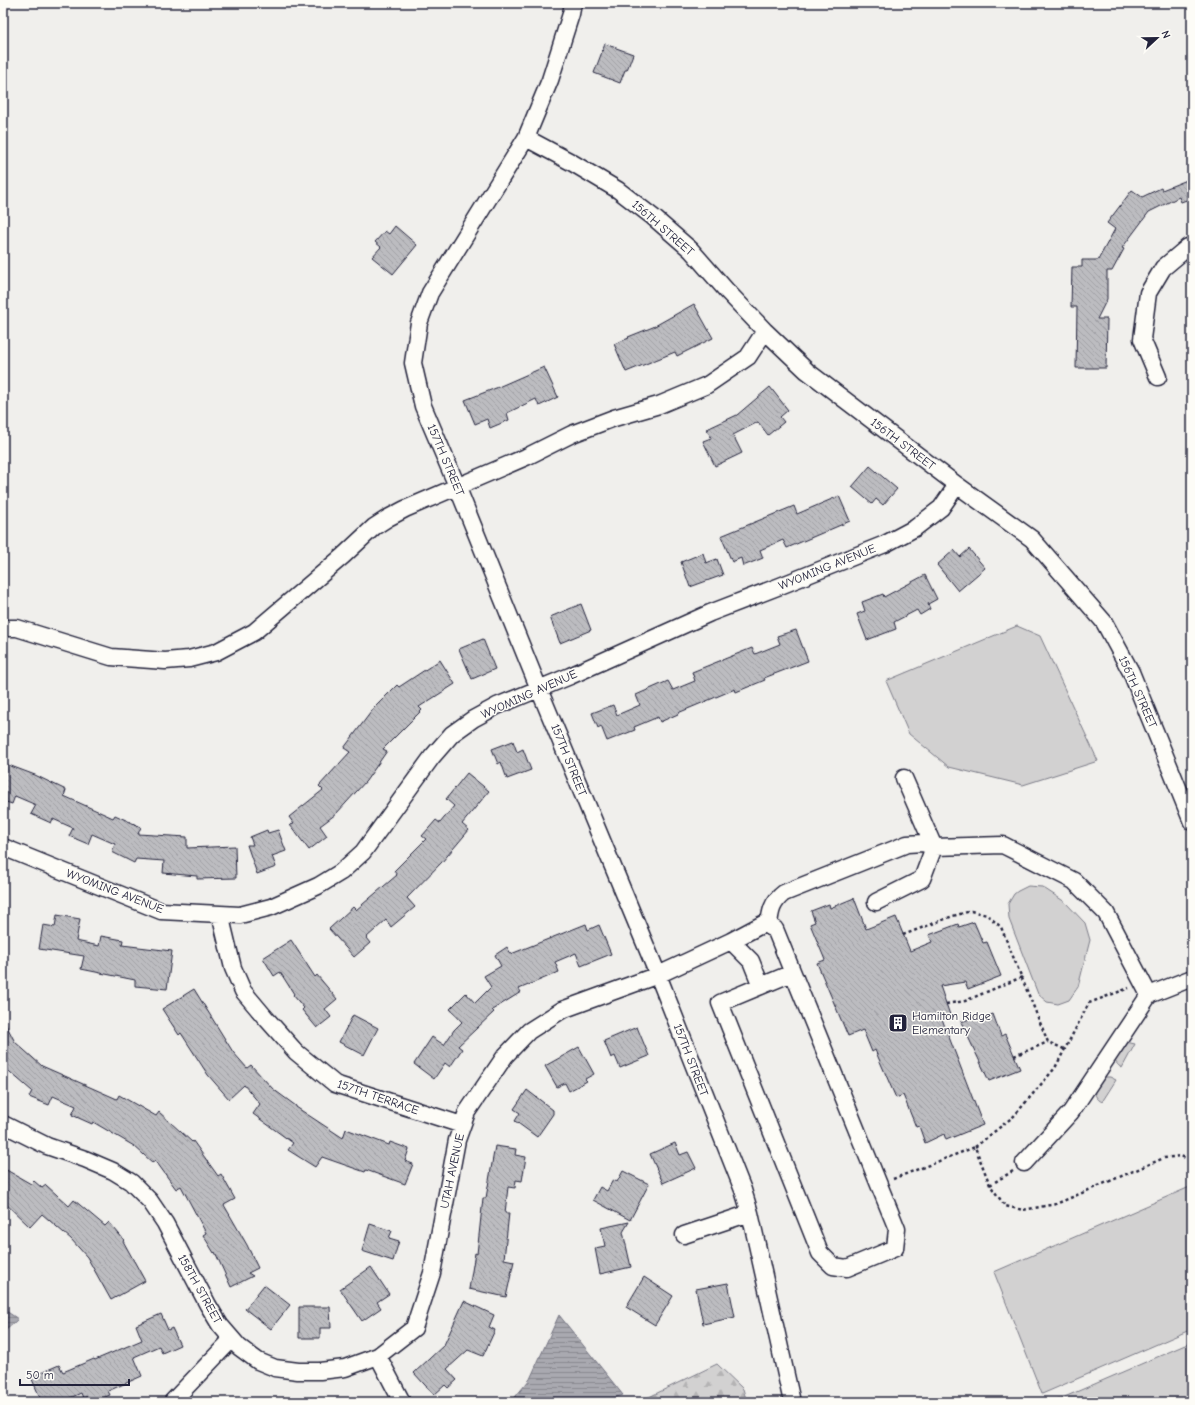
<svg xmlns="http://www.w3.org/2000/svg" width="1195" height="1405" font-family="'Comic Neue',sans-serif">
<defs>
<pattern id="forest-firs" width="22" height="20" patternUnits="userSpaceOnUse"><rect width="22" height="20" fill="#d2d1d1"/><path d="M5 1l3.5 6h-7zM16 11l3.5 6h-7z" fill="#b4b3b4"/></pattern>
<pattern id="water-rules" width="6" height="5" patternUnits="userSpaceOnUse"><rect width="6" height="5" fill="#a9a9b0"/><path d="M0 2.5h6" fill="none" stroke="#898990"/></pattern>
<pattern id="building-back-hatch" width="6" height="6" patternUnits="userSpaceOnUse"><rect width="6" height="6" fill="#bcbcc0"/><path d="M-1 5l2 2M0 0l6 6M5-1l2 2" fill="none" stroke="#a1a1a6"/></pattern>
</defs>
<rect width="100%" height="100%" fill="#f0efec"/>
<filter id="ink" filterUnits="userSpaceOnUse"><feTurbulence type="fractalNoise" baseFrequency=".025" numOctaves="2"/><feDisplacementMap in="SourceGraphic" scale="8" xChannelSelector="R" yChannelSelector="G"/><feConvolveMatrix kernelMatrix="1 2 1 2 8 2 1 2 1" color-interpolation-filters="sRGB"/></filter>
<g filter="url(#ink)">
<path fill="url(#forest-firs)" stroke="#7a7a86" d="M717,1364L743,1389L747,1402H634L649,1397Z"/>
<path fill="#d2d1d1" stroke="#7a7a86" d="M1017,626L1040,636L1098,761L1023,785L949,767L909,734L886,681Z
M1028,886L1042,887L1065,902L1085,923L1090,940L1078,987L1069,1000L1058,1004L1047,1002L1038,994L1009,919L1008,904L1014,894L1018,891Z
M1126,1042L1135,1044L1122,1068C1117,1065 1115,1062 1114,1057Z
M1103,1077H1110L1116,1080L1102,1102C1097,1099 1095,1096 1094,1090Z
M1192,1186V1329L1042,1394L994,1272Z
M1192,1342V1402H1053Z"/>
<path fill="url(#water-rules)" stroke="#737381" d="M3,1309L18,1319L3,1333Z
M559,1315L623,1395L601,1402H511L530,1379Z"/>
<path fill="url(#building-back-hatch)" stroke="#22223b" d="M605,44L633,54L627,70H625L620,83L594,73Z
M1192,178V198L1181,202L1179,197L1149,212L1122,248L1124,249L1112,271H1107V299L1097,319H1107L1106,368H1076L1077,307H1071L1072,267H1082V260H1098L1115,229L1107,223L1132,190L1142,197L1161,188L1162,190Z
M395,226L417,245L393,274L372,257L381,247L375,242L385,231L389,234Z
M694,304L713,338L677,356L675,352L626,372L614,344L629,338L628,337L653,327Z
M544,367L558,397L539,406L536,399L507,413L509,420L490,428L487,419L475,424L465,400L496,388Z
M770,387L788,410L780,417L784,422L768,435L758,422L733,435L742,453L715,466L703,441L711,438L707,429L737,415Z
M870,466L897,489L883,505L876,499L872,504L852,487Z
M839,496L850,521L787,548L783,540L760,550L763,558L743,566L741,558L732,562L721,536L794,506L797,514Z
M969,549L985,568L958,591L937,565L954,550L960,557Z
M703,553L706,563L717,559L723,575L690,587L681,562Z
M925,575L937,599L928,604L930,609L920,615L917,610L894,622L896,629L867,640L857,614L865,611L862,602L883,594L884,597Z
M581,604L591,630L560,643L550,617Z
M796,630L808,661L764,678L765,680L736,692L735,689L678,713V714L660,722L658,717L634,727L635,730L607,741L601,726L598,728L592,713L613,705L617,715L640,705L636,695L668,681L673,690L695,681L692,672L752,648L755,654L780,644L777,636Z
M483,639L495,669L472,679L459,649Z
M440,660L455,684L419,707L422,710L383,749L387,751L366,781L336,814L320,826L327,836L309,850L290,825L294,824L289,817L323,790L319,786L350,752L344,748L374,708L397,685L399,687Z
M513,741L517,752L523,749L531,770L507,779L501,762L498,764L492,749Z
M3,763L35,775L66,790L64,796L113,818L115,815L141,827L138,834L187,837V848L235,846L236,878L197,879V876L163,873L164,861L136,859L134,863L112,852L115,844L92,834L88,844L69,836L73,828L53,819L51,823L31,814L36,805L15,796L12,804L3,801Z
M467,773L489,791L462,824L469,830L442,862L407,898L415,907L391,927L386,920L366,938L370,943L354,957L329,929L353,907L356,910L397,875L394,871L426,839L422,836L436,820L440,823L454,806L446,799Z
M267,830L268,833L278,830L286,851L272,856L276,867L257,874L247,845H253L250,837Z
M854,898L866,929L896,917L910,951L932,942L929,935L958,924L959,927L974,922L983,943L987,942L1001,976L968,989L965,982L940,986L950,1015L942,1019L983,1125L946,1140L944,1134L925,1143L919,1126L916,1127L903,1095L896,1098L875,1050L872,1052L863,1030L848,1036L817,963L825,960L810,924L815,922L811,911L829,904L830,908Z
M57,915L80,919L76,941L99,946L101,936L123,940L122,945L172,951L167,989L135,986V980L81,969L84,956L39,949L43,925L55,927Z
M586,924L588,930L599,925L611,954L581,966L576,953L555,962L559,972L519,989L521,992L492,1010L494,1012L458,1046L462,1049L450,1067L445,1063L434,1079L414,1064L432,1037L444,1045L454,1030L462,1022L450,1009L466,993L475,1003L491,987L484,976L501,966L495,955L507,947L511,954Z
M291,940L315,977L317,975L337,999L325,1009L331,1017L317,1028L302,1010L304,1008L293,995L294,994L280,972L274,976L263,958Z
M194,989L233,1052L247,1068L251,1065L273,1089L296,1106V1107L343,1138L346,1129L389,1145L390,1142L409,1149L405,1161L413,1164L405,1184L366,1170L365,1172L322,1157L315,1167L288,1150L293,1143L253,1114L260,1104L244,1085L229,1099L208,1075L181,1033L179,1035L162,1009Z
M993,1014L1001,1036L1005,1034L1020,1069L989,1081L961,1022L977,1016L978,1020Z
M353,1015L378,1028L364,1055L339,1042Z
M3,1019L15,1042L42,1066L117,1099L119,1095L156,1116L159,1112L192,1142L193,1141L218,1176L221,1174L235,1199L224,1205L247,1245L258,1268L248,1273L253,1276L231,1287L215,1252L214,1253L203,1235L206,1233L181,1186L176,1189L155,1160L153,1163L134,1146L93,1122L92,1124L72,1115L76,1106L53,1096L49,1105L29,1097L32,1091L3,1066Z
M637,1027L649,1056L620,1068L615,1056L611,1058L604,1041Z
M579,1047L594,1074L585,1079L587,1081L569,1091L565,1083L557,1087L545,1066Z
M527,1090L553,1110V1114L537,1137L515,1121L520,1113L514,1109Z
M675,1143L680,1155L688,1152L696,1168L663,1183L650,1154Z
M495,1146L516,1149L515,1155L526,1157L522,1181L516,1180L515,1188L508,1187L505,1213H509L504,1259L514,1261L506,1297L469,1289L475,1253L477,1254L483,1198H486Z
M3,1168L31,1184L34,1181L42,1188L46,1185L69,1206L74,1200L105,1226L109,1222L124,1240L123,1241L145,1281L111,1300L87,1257L71,1239L42,1214L30,1227L3,1201Z
M623,1171L649,1184L630,1220L593,1200L600,1187L607,1191L613,1180L617,1182Z
M629,1222L623,1232L631,1267L600,1274L595,1248L605,1246L601,1228Z
M370,1224L392,1231L389,1238L399,1241L393,1261L362,1251Z
M371,1267L389,1294L377,1302L381,1308L362,1321L340,1289Z
M644,1277L673,1296L655,1325L626,1307Z
M728,1283L735,1317L703,1324L696,1289Z
M264,1285L290,1305L271,1329L245,1309Z
M464,1301L494,1315L489,1327L495,1330L483,1356L468,1350L447,1369L457,1380L448,1388L445,1385L434,1395L414,1373L444,1345Z
M299,1307H330L331,1328H320V1338H299Z
M161,1314L168,1330L172,1328L180,1345L162,1353L159,1346L134,1357L142,1376L108,1391L110,1395L93,1402H90L88,1396L83,1398L81,1393L61,1402H42L31,1377L59,1365L63,1372L94,1359L95,1360L142,1340L136,1325Z"/>
<g fill="none" stroke-linecap="round" stroke-linejoin="round">
<g stroke="#22223b" stroke-width="19">
<path id="minor" d="M573,3L571,14L550,80L526,138L430,293L419,323L413,363L423,406L457,486L539,689L658,975L743,1190L750,1213L792,1402
M526,138L571,162L618,190L653,217L691,250L726,290L765,331L807,371L957,485L1032,539L1104,622L1131,672L1192,822
M1158,377L1142,339L1148,293L1163,268L1188,247L1192,246
M3,628H17L111,657L165,661L189,659L216,652L254,632L343,556L374,527L388,518L405,509L526,457L572,434L614,418L659,405L707,385L748,357L765,331
M3,847L161,911L240,915L271,907L318,886L341,872L363,852L432,757L452,734L473,719L497,706L570,676L710,613L780,586L885,544L915,528L941,508L957,485
M876,902L922,879L934,847L904,778
M220,914L233,968L243,991L264,1016L296,1052L335,1084L462,1125
M769,926C770,912 772,902 784,893L907,844L923,843L934,847L1003,845L1074,881L1106,913L1149,995
M731,941L751,961L761,986
M3,1124L47,1146L85,1159L113,1171L131,1182L150,1201L165,1223L208,1305L220,1325L239,1347L258,1361L275,1368L298,1371H320L345,1368L378,1356L414,1328L432,1273L457,1140L467,1112L505,1056L529,1031L562,1010L658,975L731,941L763,924L775,929L897,1229L895,1248L847,1268L833,1266L820,1253L720,1003L792,973
M1024,1163L1071,1112L1149,995L1192,978
M684,1235L750,1213
M378,1356L402,1402
M172,1402L232,1339"/>
</g>
<path stroke="#22223b" stroke-width="2.5" stroke-dasharray="3 3" stroke-linecap="butt" d="M903,935L953,916L971,911L987,915L1001,927L1048,1042L1064,1049
M946,1004L965,1001L1022,977
M1014,1056L1048,1042
M975,1147L1014,1116L1055,1068L1089,1003L1129,988
M893,1179L975,1147L990,1185L1005,1206L1023,1210L1056,1204L1164,1158L1181,1156L1192,1161
M990,1185L1013,1171"/>
<use href="#minor" stroke="#fdfcf7" stroke-width="16"/>
</g>
</g>
<defs>
<g id="building-square" transform="scale(1)"><rect x="-9" y="-9" width="18" height="18" rx="4" fill="#22223b" stroke="#fdfcf7"/><path d="M-4-6H4V6H1V3H-1V6H-4ZM-2.5-4.3h1.7v1.8h-1.7ZM.8-4.3h1.7v1.8H.8ZM-2.5-1h1.7V.8h-1.7ZM.8-1h1.7V.8H.8Z" fill="#fff"/></g>
</defs>
<g fill-rule="evenodd">
<use href="#building-square" x="898" y="1023"/>
</g>
<g text-anchor="middle" dominant-baseline="central" stroke-width="3" stroke-linejoin="round" paint-order="stroke">
<g font-size="12" fill="#22223b" stroke="#fdfcf7">
<text transform="translate(663 228) rotate(41)">156TH STREET</text>
<text transform="translate(903 444) rotate(37)">156TH STREET</text>
<text transform="translate(446 460) rotate(67)">157TH STREET</text>
<text transform="translate(827 567) rotate(-22)">WYOMING AVENUE</text>
<text transform="translate(1138 692) rotate(66)">156TH STREET</text>
<text transform="translate(529 694) rotate(-24)">WYOMING AVENUE</text>
<text transform="translate(569 760) rotate(68)">157TH STREET</text>
<text transform="translate(115 891) rotate(21)">WYOMING AVENUE</text>
<text transform="translate(691 1060) rotate(69)">157TH STREET</text>
<text transform="translate(378 1097) rotate(19)">157TH TERRACE</text>
<text transform="translate(452 1171) rotate(-78)">UTAH AVENUE</text>
<text transform="translate(200 1289) rotate(61)">158TH STREET</text>
</g>
<g font-size="12" fill="#22223b" stroke="#fdfcf7" text-anchor="start">
<text x="912" y="1016">Hamilton Ridge<tspan x="912" dy="14">Elementary</tspan></text>
</g>
</g>
<rect width="1195" height="1405" fill="none" stroke="#fdfcf7" stroke-width="16"/>
<rect x="8" y="8" width="1179" height="1389" fill="none" stroke="#22223b" stroke-width="1.5" filter="url(#ink)"/>
<g transform="translate(1157 38) rotate(68)" stroke="#fdfcf7" stroke-width="3" paint-order="stroke">
<path d="M0-3L7 15L0 10L-7 15Z" fill="#22223b"/>
<text y="-6" font-size="11" font-weight="bold" text-anchor="middle" fill="#22223b">N</text>
</g>
<path d="M20 1379v6h109v-6" fill="none" stroke="#22223b" stroke-width="2"/>
<text x="26" y="1379" font-size="12" fill="#22223b" stroke="#fdfcf7" stroke-width="3" paint-order="stroke">50 m</text>
</svg>
